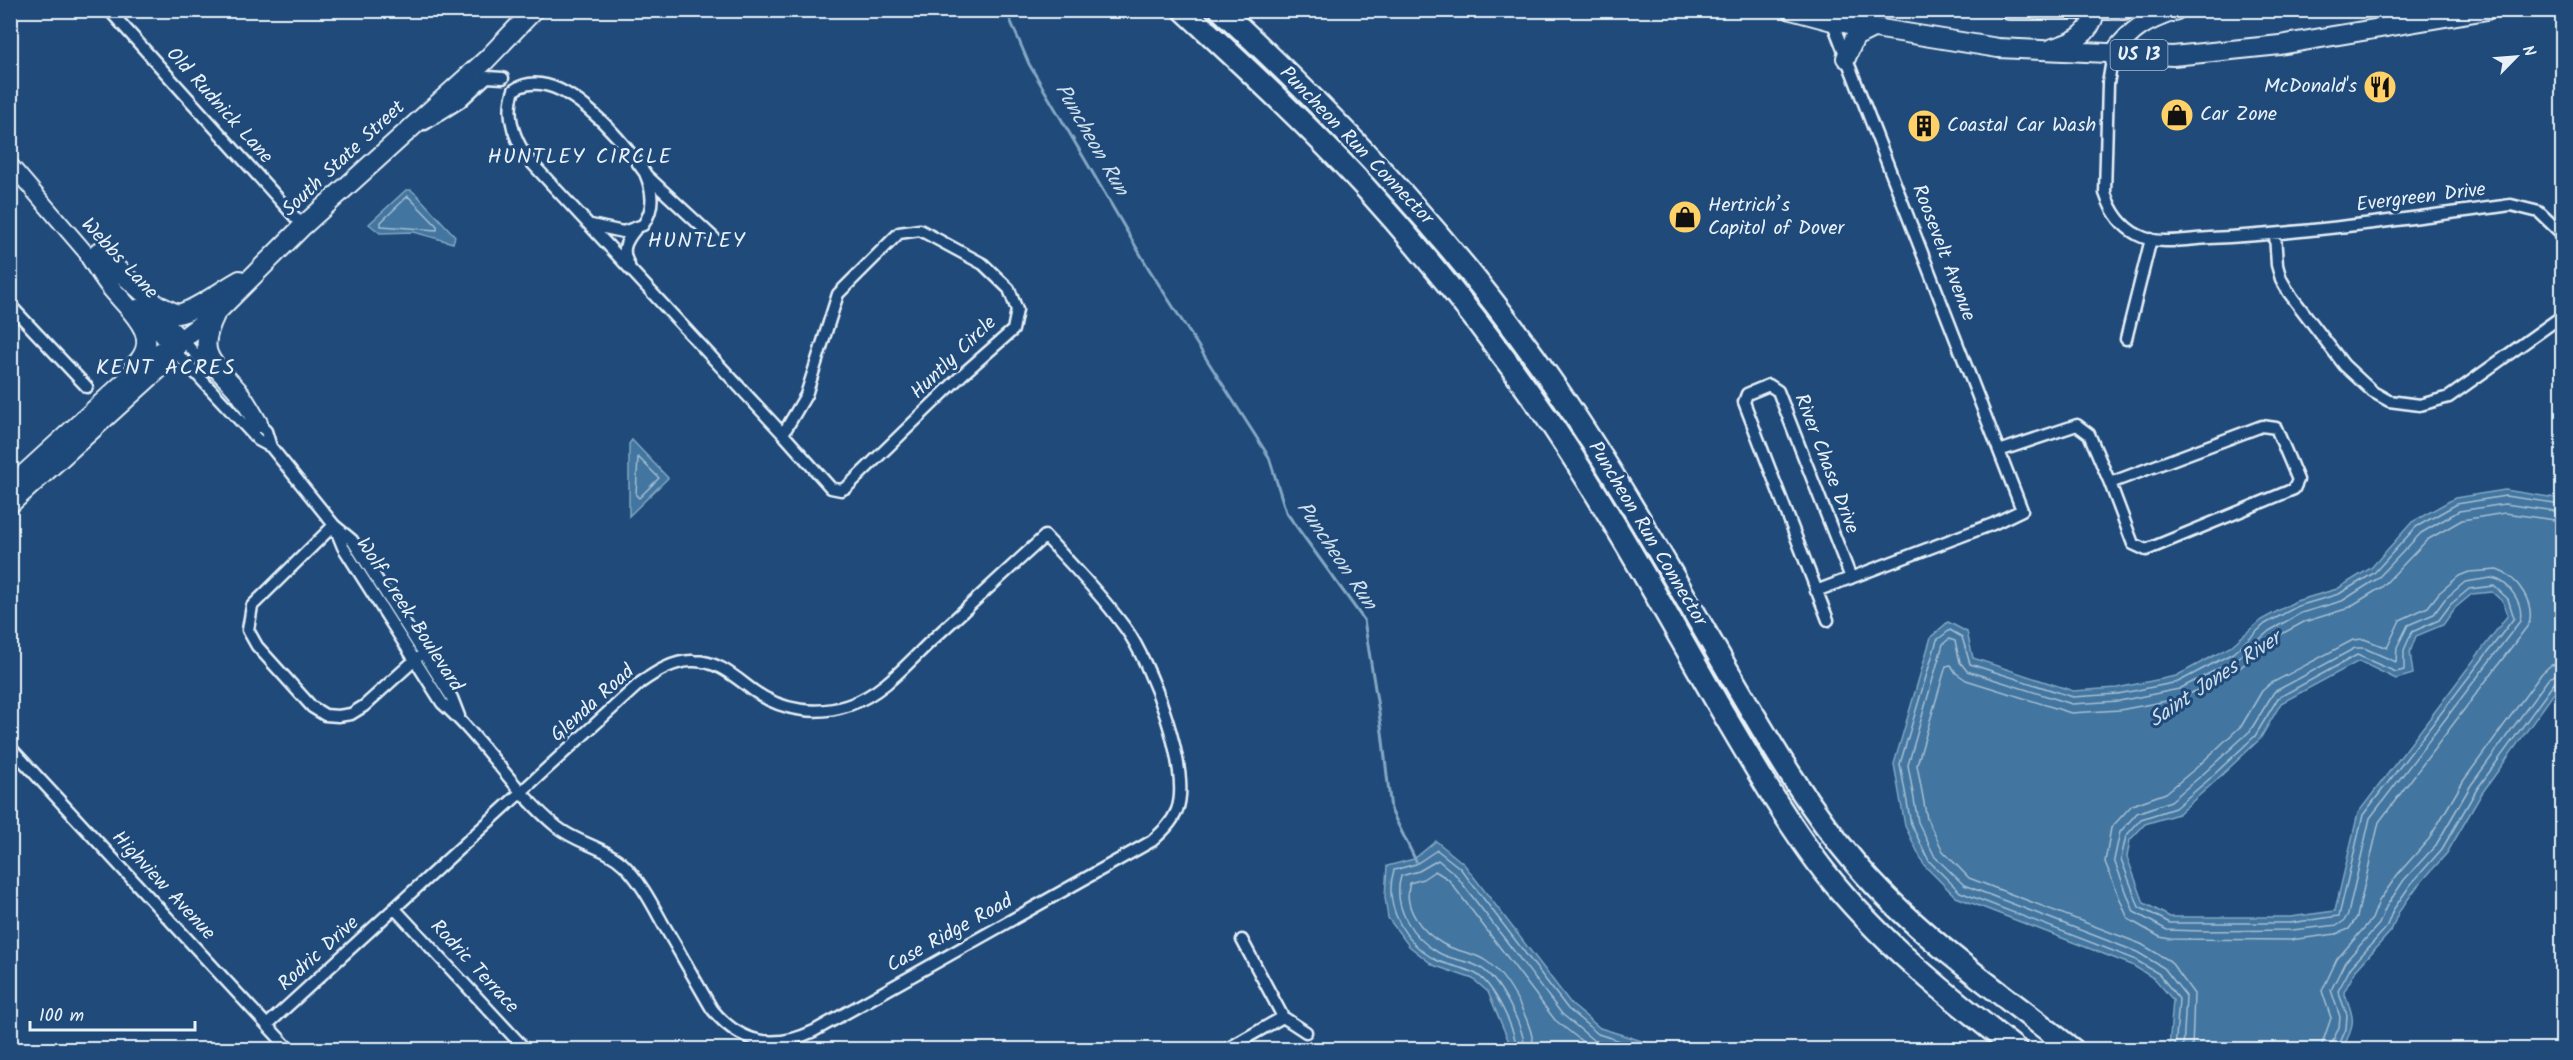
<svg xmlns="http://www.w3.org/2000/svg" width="2573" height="1060" font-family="Kalam,sans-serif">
<rect width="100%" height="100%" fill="#1f4a7a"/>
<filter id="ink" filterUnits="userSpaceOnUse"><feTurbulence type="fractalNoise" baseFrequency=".0167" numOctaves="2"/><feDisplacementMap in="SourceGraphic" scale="12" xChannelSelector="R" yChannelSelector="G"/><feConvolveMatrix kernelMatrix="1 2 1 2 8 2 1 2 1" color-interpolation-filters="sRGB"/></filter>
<g filter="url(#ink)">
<path fill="#42759f" stroke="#84a7c3" stroke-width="1.5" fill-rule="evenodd" d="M406,190H411L417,195L455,236L453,243L414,232L380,233L369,224Z
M632,440L668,478L629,516V444Z
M2505,490L2562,499V682L2482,793L2447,853L2416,888L2398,913L2391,931L2356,970L2344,992C2355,1018 2356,1025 2342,1049H2169L2173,1000L2155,979L2132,965L1956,897L1924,865L1905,826L1894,764L1931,637L1948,622L1967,632L1973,658L2073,691L2117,688L2176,676L2230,647L2261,620L2296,601L2337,589L2371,568L2412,522L2455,498ZM2492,592L2503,602L2508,615L2358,813L2335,911L2290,917H2170L2144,903L2127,857L2130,840L2145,824L2178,814L2211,785L2260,739L2281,703L2359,661L2396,679L2413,674L2410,652L2416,636L2443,625L2455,608L2472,594Z
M1436,841L1464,864L1572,1005L1600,1028L1645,1042L1662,1049H1512L1488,992L1473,979L1433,965L1409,946L1388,918L1385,897L1387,866L1414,859Z"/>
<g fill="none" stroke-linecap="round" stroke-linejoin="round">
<path stroke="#a6bfd4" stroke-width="1.5" d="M408,196L437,226V230L381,226V222Z
M638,457L659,478L639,498L636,495Z
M2497,570C2518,577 2535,603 2529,624L2379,822L2357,917L2349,929L2336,934L2290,940L2170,939L2160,937L2128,919L2105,862L2111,828L2132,805L2166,793L2196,768L2242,725L2262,691L2270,684L2353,640L2364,639L2387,648L2400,620L2428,607L2439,593L2459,576L2469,572Z
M2491,578C2509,580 2524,604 2520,621L2370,818L2348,914L2344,921L2338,925L2292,930L2202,931L2167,930L2134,912L2114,860L2120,832L2137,813L2171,801L2202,775L2250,731L2274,692L2355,648H2364L2396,662L2397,647L2408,625L2434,614L2445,599L2465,582Z
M2494,586L2508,599L2514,618L2363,815L2339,916L2290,923H2170L2139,907L2121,859L2126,836L2141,819L2175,808L2207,781L2255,736L2278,698L2357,655L2396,672L2404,670V650L2412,632L2439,620L2451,604L2469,589Z
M1517,1050C1515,1029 1494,984 1476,974C1464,967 1448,966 1436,960C1404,943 1383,905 1394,870L1416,864L1437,850L1460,868L1568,1009L1598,1034L1648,1050
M1525,1050C1524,1027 1499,977 1479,967C1467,960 1451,960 1439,953C1412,938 1392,907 1401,876L1419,871L1438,860L1455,874L1562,1014L1593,1040L1625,1050
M1534,1050C1533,1023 1508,976 1486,961C1474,952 1456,952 1443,944C1422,932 1402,908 1410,883L1423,879L1435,871L1448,879L1555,1020L1593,1050
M2175,1050L2179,999L2159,974L2134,959L1960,892L1929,861L1911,824L1900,764L1937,640L1950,630L1962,637L1970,664L2073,697L2118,694L2178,682L2233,653L2265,624L2298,606L2339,594L2374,573L2416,527L2457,504L2505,496L2562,504
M2183,1050L2186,996L2164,968L2137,952L1964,885L1935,857L1918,822L1908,765L1943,644L1949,639L1955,641L1960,662L1967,671L2072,704L2119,701L2179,689L2237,659L2269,631L2301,613L2342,601L2377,579L2421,533L2459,511L2505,504L2562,512
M2192,1050L2194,994L2170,961L2141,944L1969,878L1943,851L1927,819L1917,765L1946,666L1951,665L1956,673L1966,680L2071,713L2120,710L2182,698L2241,667L2274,638L2304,622L2346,609L2382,587L2427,540L2462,520L2505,513L2562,521
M2320,1050L2331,1018L2322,991L2337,959L2372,919L2379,901L2398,874L2429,839L2464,780L2542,673L2551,665L2562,663
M2329,1050L2339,1027L2340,1017L2331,990L2345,962L2379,924L2386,907L2404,880L2436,845L2471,785L2549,678L2562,672
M2337,1050L2346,1029L2347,1015L2338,991L2351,967L2386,928L2393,910L2411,884L2442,849L2477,789L2555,682L2562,680"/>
<path stroke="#84a7c3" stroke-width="3" d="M1006,10L1029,64L1149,269L1269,457L1286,512L1364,620L1382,732L1391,810L1416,861"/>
<g stroke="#e8f1f8" stroke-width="15">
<path id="minor" d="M109,10L303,226
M2113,54L2108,84L2105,193C2111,211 2120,226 2138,235C2158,246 2189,239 2210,238C2311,233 2411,218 2511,205L2539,212L2562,234
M425,124L460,102L487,77L503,78
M647,176L715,239
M591,225L623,232L643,225C655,207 653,192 645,173C623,141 558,61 514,90C505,115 514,139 529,160L783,434
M920,230L983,264L1009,289L1017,310L1013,330L964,373L847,487L841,490L831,488L783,434L806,395L838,294L899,233Z
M2275,234L2277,265L2281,279L2289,293L2344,365L2373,392L2389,401L2420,405L2449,397L2562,316
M629,265C621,251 625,242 635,230
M10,305L87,387
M182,339L210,370
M2126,339L2151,239
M174,350L258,440L271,447
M255,420L266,431L271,447L334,525L352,540L452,698L459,716
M1999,451L2077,425L2089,434L2110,483L2262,426L2276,428L2298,480L2294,489L2146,550L2133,544L2110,483
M334,525L252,606L248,630L257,646L312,707L325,715L338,716L351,714L364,706L417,658
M1816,591L1993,524L2022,510L1832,21
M1828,620L1744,402L1747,394L1769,385L1778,391L1851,578
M10,747L290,1050
M395,909L526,1050
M1242,940L1283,1017L1306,1032
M267,1025L640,683C656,672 674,660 694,661C719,661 736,678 754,691C782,711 818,716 849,705C882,694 907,664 931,641C969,606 1007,571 1045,536C1073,566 1102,596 1126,629C1150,662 1192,771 1177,810C1172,823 1162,832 1152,841L814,1031C774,1050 740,1044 712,1009C695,980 679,951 662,922C651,902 640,881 624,865C605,847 577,843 557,827C513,791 484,740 442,703L343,547L334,525
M1225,1050L1283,1017"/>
</g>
<g stroke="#e8f1f8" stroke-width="18">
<path id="tertiary" d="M10,164L95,263
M146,302L182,339
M137,307L174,350"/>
</g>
<g stroke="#e8f1f8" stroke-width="22">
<path id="primary" d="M98,252L156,304L177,314C194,312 223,289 240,280
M90,257C97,268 104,279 112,289C130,311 164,337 135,365
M215,315C195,356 213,362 238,391C246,401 252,413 258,423
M10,487L152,357L182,339L217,312L303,226L486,60L534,10
M10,504L161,367L177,346"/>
</g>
<g stroke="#e8f1f8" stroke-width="22">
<path id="trunk" d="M1791,10L1832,21L1998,48L2173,56L2280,45L2487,10
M2009,10H2124
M2053,48C2074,42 2090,35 2095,12
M2113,54C2133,27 2146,21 2177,10
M1846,58L1855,37L1873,28"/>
</g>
<g stroke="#e8f1f8" stroke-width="26">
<path id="motorway" d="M1184,10C1245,67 1306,123 1363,185C1432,261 1496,343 1554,428C1616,521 1670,621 1726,718C1757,770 1787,823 1824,871C1879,941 1947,995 2017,1050
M1221,10C1347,127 1462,250 1559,392C1619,480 1671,573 1725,666C1765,734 1804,803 1856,864C1917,936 1999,991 2073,1050"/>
</g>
<use href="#minor" stroke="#1f4a7a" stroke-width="10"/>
<use href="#tertiary" stroke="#1f4a7a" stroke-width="14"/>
<use href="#primary" stroke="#1f4a7a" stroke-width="18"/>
<use href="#trunk" stroke="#1f4a7a" stroke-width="18"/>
<use href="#motorway" stroke="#1f4a7a" stroke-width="21"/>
</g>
</g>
<defs>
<g id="restaurant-disc" transform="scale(1.725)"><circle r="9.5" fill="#ffd166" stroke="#1f4a7a"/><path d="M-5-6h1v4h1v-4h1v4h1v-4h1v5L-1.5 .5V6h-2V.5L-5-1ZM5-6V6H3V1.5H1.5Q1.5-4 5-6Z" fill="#111"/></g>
<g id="shop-disc" transform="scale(1.725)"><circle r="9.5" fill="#ffd166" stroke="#1f4a7a"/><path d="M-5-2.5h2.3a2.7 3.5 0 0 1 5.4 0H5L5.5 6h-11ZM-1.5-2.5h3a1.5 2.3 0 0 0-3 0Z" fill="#111"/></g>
<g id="building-disc" transform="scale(1.725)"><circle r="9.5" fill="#ffd166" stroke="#1f4a7a"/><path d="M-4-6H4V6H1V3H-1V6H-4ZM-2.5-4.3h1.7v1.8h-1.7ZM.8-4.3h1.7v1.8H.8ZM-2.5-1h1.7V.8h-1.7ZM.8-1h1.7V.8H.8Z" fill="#111"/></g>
</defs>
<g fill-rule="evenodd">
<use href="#restaurant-disc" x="2380" y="87"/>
<use href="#shop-disc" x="2177" y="115"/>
<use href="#building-disc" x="1924" y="126"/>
<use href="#shop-disc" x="1685" y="217"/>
</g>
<g text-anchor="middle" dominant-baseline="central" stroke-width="6" stroke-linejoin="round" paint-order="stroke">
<rect fill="#1f4a7a" stroke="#acbfd2" stroke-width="1.5" x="2110.5" y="40" width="57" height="30" rx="4.5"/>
<g font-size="18" font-weight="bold" fill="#e8f1f8">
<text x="2139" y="55">US 13</text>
</g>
<g font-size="20" fill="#e8f1f8" stroke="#1f4a7a" text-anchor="start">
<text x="2357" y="87" text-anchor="end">McDonald's</text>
<text x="2200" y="115">Car Zone</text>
<text x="1947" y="126">Coastal Car Wash</text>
<text x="1708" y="206">Hertrich’s<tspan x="1708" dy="23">Capitol of Dover</tspan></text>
</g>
<g font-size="20" fill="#e8f1f8" stroke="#1f4a7a">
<text transform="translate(219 106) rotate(48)">Old Rudnick Lane</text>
<text transform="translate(1356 146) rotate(46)">Puncheon Run Connector</text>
<text transform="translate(344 159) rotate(-43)">South State Street</text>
<text transform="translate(2421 198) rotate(-7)">Evergreen Drive</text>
<text transform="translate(1943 253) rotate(69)">Roosevelt Avenue</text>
<text transform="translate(119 259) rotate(47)">Webbs Lane</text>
<text transform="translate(954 358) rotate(-44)">Huntly Circle</text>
<text transform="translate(1826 464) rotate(69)">River Chase Drive</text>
<text transform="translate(1647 534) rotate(59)">Puncheon Run Connector</text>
<text transform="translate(409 615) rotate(57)">Wolf Creek Boulevard</text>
<text transform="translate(593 704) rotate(-42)">Glenda Road</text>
<text transform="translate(163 886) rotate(47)">Highview Avenue</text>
<text transform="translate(950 934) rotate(-29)">Case Ridge Road</text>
<text transform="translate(319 954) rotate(-42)">Rodric Drive</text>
<text transform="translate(474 967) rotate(47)">Rodric Terrace</text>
</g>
<g font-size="21" font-style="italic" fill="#cfdeeb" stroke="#1f4a7a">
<text transform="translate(1091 140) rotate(60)">Puncheon Run</text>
<text transform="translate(1336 556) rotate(56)">Puncheon Run</text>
<text transform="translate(2215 680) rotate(-34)">Saint Jones River</text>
</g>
<g font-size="21" letter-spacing="1.5" fill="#e8f1f8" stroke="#1f4a7a">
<text x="580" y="157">HUNTLEY CIRCLE</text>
<text x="697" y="241">HUNTLEY</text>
</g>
<g font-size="22" letter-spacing="1.5" fill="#e8f1f8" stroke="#1f4a7a">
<text x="166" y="368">KENT ACRES</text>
</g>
</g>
<rect width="2573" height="1060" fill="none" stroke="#1f4a7a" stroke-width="36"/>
<rect x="18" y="18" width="2537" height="1024" fill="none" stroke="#e8f1f8" stroke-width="2" filter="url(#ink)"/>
<g transform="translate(2516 57) rotate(65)" stroke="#1f4a7a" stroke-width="4.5" paint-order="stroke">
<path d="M0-4.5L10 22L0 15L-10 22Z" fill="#e8f1f8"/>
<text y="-9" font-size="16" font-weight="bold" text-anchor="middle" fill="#e8f1f8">N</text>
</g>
<path d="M30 1021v9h165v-9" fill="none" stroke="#e8f1f8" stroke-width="3"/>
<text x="39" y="1021" font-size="18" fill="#e8f1f8" stroke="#1f4a7a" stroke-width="4.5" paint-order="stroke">100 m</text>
</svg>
